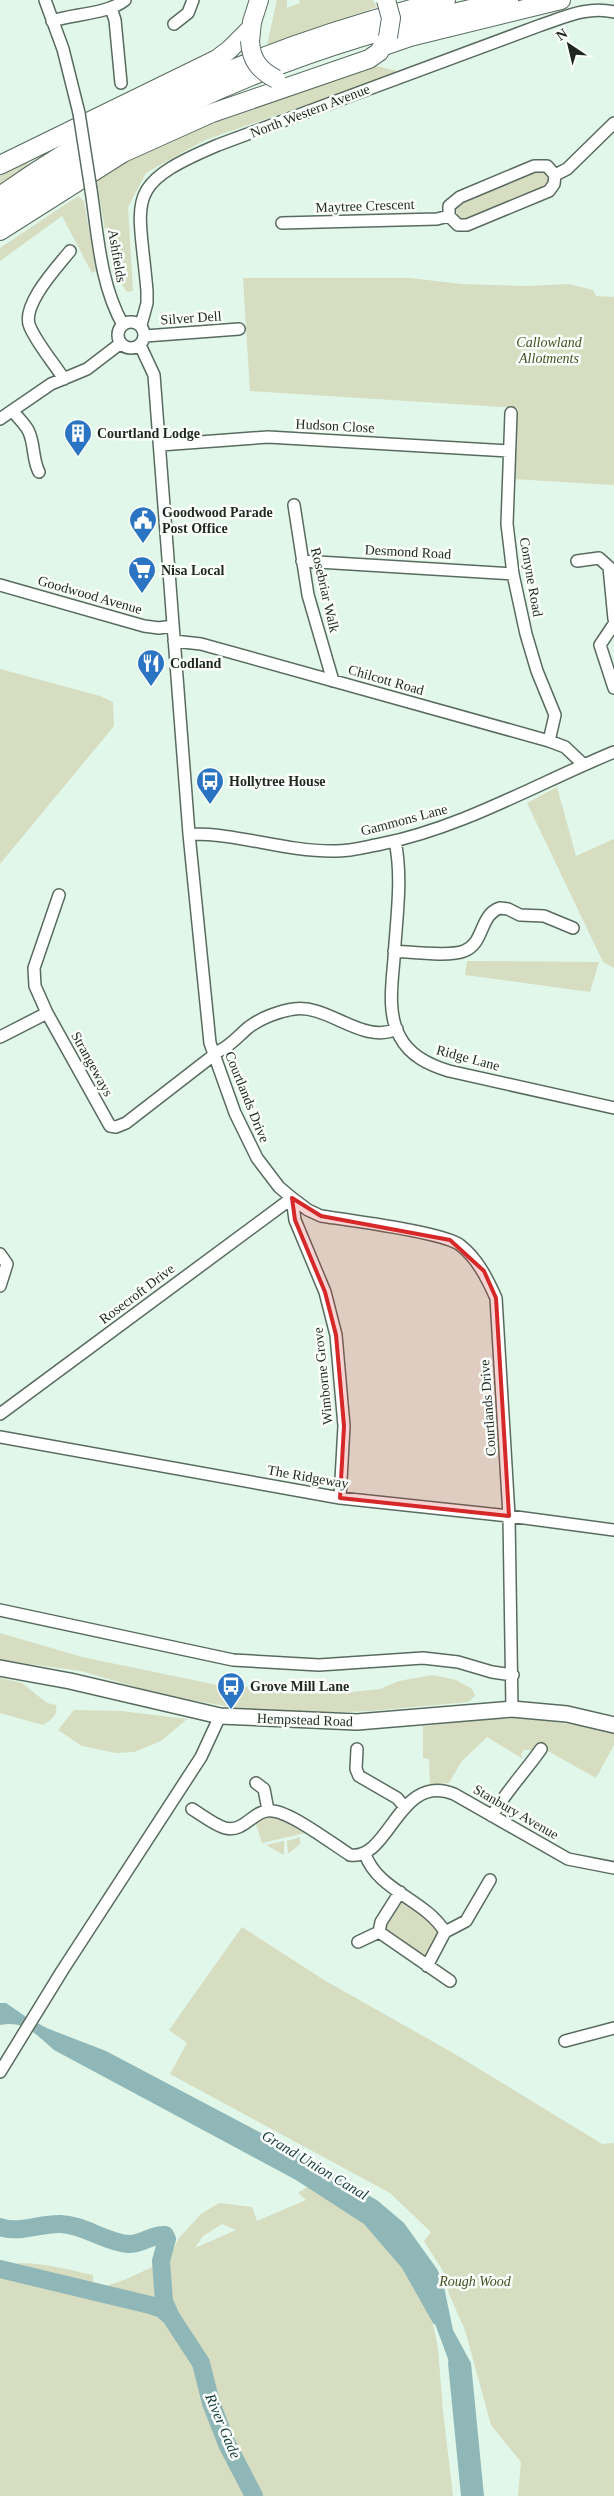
<svg xmlns="http://www.w3.org/2000/svg" width="614" height="2496" font-family="'Times New Roman',serif">
<rect width="100%" height="100%" fill="#e1f7e9"/>
<path fill="#d6ddc1" fill-rule="evenodd" d="M277,0H287V8L300,3L299,0H373L377,7L267,45Z
M373,65L401,72L205,140L146,173L128,207L133,291L127,292L112,270L96,176C183,126 278,97 373,65Z
M26,162L31,166L0,185V171Z
M535,170L543,171L549,176L547,186L466,220L458,219C453,213 454,211 456,204Z
M78,196L84,201L96,271L92,273L62,216L0,261V248Z
M243,278H410L461,284L527,286L569,284L593,290L596,296L614,297V485L513,479L518,408L250,391Z
M0,669L100,696L113,702L114,726L0,864Z
M557,787L576,856L614,839V968L603,962L527,803Z
M467,961L599,962L590,992L465,975Z
M0,1633L82,1657L222,1686L351,1692L380,1689L399,1681L432,1675L456,1680L472,1689L475,1696L468,1702L370,1711L292,1714L247,1710L192,1700L139,1688L81,1671L0,1660Z
M0,1678L22,1683L47,1703L56,1705C58,1716 51,1720 43,1725L0,1713Z
M74,1710L121,1711L187,1719L161,1741L134,1752L116,1753L82,1746L58,1730Z
M527,1718L595,1728L614,1734V1745L596,1778L539,1746L534,1750H524L521,1755L523,1759L487,1737L461,1762L449,1783L430,1785L429,1759L423,1758V1726L491,1719Z
M266,1815L280,1817L305,1833L262,1843L255,1821Z
M300,1837V1844L288,1854L287,1841Z
M284,1841V1855L266,1845Z
M406,1901L440,1931L425,1958L386,1931C386,1921 396,1904 406,1901Z
M242,1927L324,1980L453,2053L602,2144L614,2143V2496H518L521,2462L491,2425L465,2330L449,2294L443,2271L424,2241L431,2232L390,2193L170,2074L187,2043L169,2030Z
M311,2185L365,2221L401,2264L431,2315L438,2348L443,2411L453,2496H0V2272C3,2270 6,2266 9,2265C29,2259 73,2271 93,2275L94,2290L124,2280L168,2260L179,2238L201,2214L219,2203L252,2207L257,2221L306,2200L298,2193ZM222,2224L236,2230L195,2248L203,2236Z"/>
<path fill="#90b7b7" d="M0,2003H6L29,2019L49,2029L106,2051L303,2155L378,2201L404,2223L437,2269L443,2282L453,2330L471,2363L484,2496H461L448,2363L450,2351L447,2334L433,2323L402,2268L364,2224L296,2180L54,2050C36,2035 26,2020 0,2025Z"/>
<g fill="none" stroke-linecap="round" stroke-linejoin="round">
<path stroke="#90b7b7" stroke-width="10" d="M439,2320L453,2358"/>
<path stroke="#90b7b7" stroke-width="18" d="M0,2227C21,2234 40,2223 61,2224C85,2225 104,2242 128,2244C142,2245 151,2234 165,2235L167,2239L161,2261L164,2301L171,2317L201,2363L211,2403L227,2444L254,2496
M0,2269L150,2305L162,2309L171,2317"/>
<g stroke="#596b5f" stroke-width="14">
<path id="minor" d="M45,0L63,49L79,113
M111,8L115,20L121,83
M52,21C73,14 108,14 125,0
M174,24L188,13L193,0
M91,190C98,236 100,284 123,325
M449,216V206L460,197L534,166H547L555,175
M282,223L437,219L449,216L458,225H467L549,191L554,184L555,175L567,169L614,123
M118 335a13 13 0 1 1 26 0a13 13 0 1 1-26 0Z
M141,325L147,303V291C139,197 121,186 218,145L541,25C565,17 588,6 614,12
M145,336L239,329
M140,345L154,375L189,834L210,1043L235,1113L257,1158L279,1187L292,1198L308,1210L321,1216C347,1220 443,1232 460,1245C477,1258 487,1278 496,1298L509,1516L512,1709
M64,379C53,362 38,345 30,327C20,306 58,266 70,251
M13,411C17,417 24,423 28,430C35,443 32,459 39,472
M511,413L507,524L513,574L526,634L537,671L555,715L549,741
M0,419L51,384L87,369L121,343
M160,445L268,437L509,451
M294,505L308,595L333,681
M302,561L513,574
M577,561L599,558L609,567L614,619
M0,585L144,626L159,628L172,626
M614,624L600,645L614,688
M174,641L201,644L549,741L565,747L584,765
M189,834C237,833 283,851 332,851C348,852 365,847 381,844C464,827 536,784 614,752
M395,841C403,879 396,920 394,959C392,983 387,1014 400,1037C410,1056 429,1065 449,1071L614,1108
M59,895L34,968L35,986L47,1013L110,1126L116,1127L126,1123L219,1051C232,1045 238,1036 249,1027C261,1018 279,1011 294,1009C329,1004 362,1045 397,1029
M394,951C412,952 450,957 464,951C485,943 479,915 500,908L508,909L520,915L544,916L573,928
M0,1037L47,1013
M0,1254L7,1264L0,1286
M0,1414L292,1198L295,1220L325,1292L336,1335L344,1426L340,1498
M0,1437L340,1498L509,1516L614,1530
M0,1610L233,1660L319,1665L423,1658L458,1662L492,1672L513,1675
M357,1749L356,1769L359,1776L397,1798L404,1806
M256,1783L264,1789L268,1810
M192,1809C202,1815 214,1825 225,1828C246,1833 253,1808 273,1811C292,1813 333,1844 350,1855C390,1861 398,1772 454,1794L568,1859L614,1868
M492,1816C506,1791 525,1772 541,1749
M365,1854C378,1891 425,1899 445,1932L427,1966
M400,1892L381,1922L379,1932L450,1981
M445,1932L466,1921L490,1880
M358,1942L379,1932
M565,2041L614,2028
M0,2072L62,1971L201,1757L220,1716"/>
</g>
<g stroke="#596b5f" stroke-width="18">
<path id="major" d="M0,1668L70,1681L220,1716L357,1722L512,1709L567,1714L614,1725"/>
</g>
<g stroke="#596b5f" stroke-width="20">
<path id="highway" d="M250,41L252,22L259,0
M384,46L410,37L561,0
M0,165L217,59L229,50L251,28
M0,196C133,101 288,39 446,0
M0,214C109,137 231,77 359,38C408,22 459,12 509,0
M0,231L123,153L212,113L369,59L379,52L388,37"/>
</g>
<use href="#minor" stroke="#fff" stroke-width="11"/>
<use href="#major" stroke="#fff" stroke-width="15"/>
<use href="#highway" stroke="#fff" stroke-width="18"/>
<g stroke="#596b5f" stroke-width="14" stroke-linecap="butt">
<path id="minor-bridge" d="M79,113L91,190"/>
</g>
<g stroke="#596b5f" stroke-width="20" stroke-linecap="butt">
<path id="highway-bridge" d="M386,0L391,18L388,37
M250,41C251,60 259,70 276,79"/>
</g>
<use href="#minor-bridge" stroke="#fff" stroke-width="11"/>
<use href="#highway-bridge" stroke="#fff" stroke-width="18"/>
</g>
<path fill="#d62828" fill-opacity="0.2" stroke="#d62828" stroke-width="4" stroke-linejoin="round" d="M292,1198L321,1216L450,1240L484,1271L496,1298L509,1516L340,1498L344,1426L336,1335L325,1292L295,1220Z"/>
<defs>
<g id="building-pin" transform="scale(1.4375)"><path d="M0 17L-7.5 6A9.5 9.5 0 1 1 7.5 6Z" fill="#2b73c3" stroke="#fbfffc"/><path d="M-4-6H4V6H1V3H-1V6H-4ZM-2.5-4.3h1.7v1.8h-1.7ZM.8-4.3h1.7v1.8H.8ZM-2.5-1h1.7V.8h-1.7ZM.8-1h1.7V.8H.8Z" fill="#fff"/></g>
<g id="civic-pin" transform="scale(1.4375)"><path d="M0 17L-7.5 6A9.5 9.5 0 1 1 7.5 6Z" fill="#2b73c3" stroke="#fbfffc"/><path d="M-.6-6.5H3V-4.5H.6V-3L4-1V1h2V6H-6V1h2V-1L-.6-3ZM-1.2 2.5V6h2.4V2.5Z" fill="#fff"/></g>
<g id="supermarket-pin" transform="scale(1.4375)"><path d="M0 17L-7.5 6A9.5 9.5 0 1 1 7.5 6Z" fill="#2b73c3" stroke="#fbfffc"/><path d="M-6-5.5h2.5l.6 2H6L4.5 2H-2.5L-4.4-4H-6ZM-1.5 3.2a1.3 1.3 0 1 0 .1 0ZM3 3.2a1.3 1.3 0 1 0 .1 0Z" fill="#fff"/></g>
<g id="restaurant-pin" transform="scale(1.4375)"><path d="M0 17L-7.5 6A9.5 9.5 0 1 1 7.5 6Z" fill="#2b73c3" stroke="#fbfffc"/><path d="M-5-6h1v4h1v-4h1v4h1v-4h1v5L-1.5 .5V6h-2V.5L-5-1ZM5-6V6H3V1.5H1.5Q1.5-4 5-6Z" fill="#fff"/></g>
<g id="bus-pin" transform="scale(1.4375)"><path d="M0 17L-7.5 6A9.5 9.5 0 1 1 7.5 6Z" fill="#2b73c3" stroke="#fbfffc"/><path d="M-5-6H5V4H4V6H2V4H-2V6H-4V4H-5ZM-3.5-4V0h7V-4ZM-3.5 1.2v1.5H-2V1.2ZM2 1.2v1.5H3.5V1.2Z" fill="#fff"/></g>
</defs>
<g fill-rule="evenodd">
<use href="#building-pin" x="78" y="433"/>
<use href="#civic-pin" x="143" y="520"/>
<use href="#supermarket-pin" x="142" y="570"/>
<use href="#restaurant-pin" x="151" y="663"/>
<use href="#bus-pin" x="210" y="781"/>
<use href="#bus-pin" x="231" y="1686"/>
</g>
<g text-anchor="middle" dominant-baseline="central" stroke-width="5" stroke-linejoin="round" paint-order="stroke">
<g font-size="14" fill="#1f2722" stroke="#fbfffc">
<text transform="translate(310 111) rotate(-21)">North Western Avenue</text>
<text transform="translate(365 206) rotate(-2)">Maytree Crescent</text>
<text transform="translate(117 256) rotate(80)">Ashfields</text>
<text transform="translate(191 318) rotate(-4)">Silver Dell</text>
<text transform="translate(335 426) rotate(3)">Hudson Close</text>
<text transform="translate(408 552) rotate(3)">Desmond Road</text>
<text transform="translate(531 577) rotate(80)">Comyne Road</text>
<text transform="translate(325 590) rotate(77)">Rosebriar Walk</text>
<text transform="translate(90 595) rotate(16)">Goodwood Avenue</text>
<text transform="translate(386 680) rotate(16)">Chilcott Road</text>
<text transform="translate(404 820) rotate(-15)">Gammons Lane</text>
<text transform="translate(468 1058) rotate(15)">Ridge Lane</text>
<text transform="translate(92 1064) rotate(61)">Strangeways</text>
<text transform="translate(247 1097) rotate(68)">Courtlands Drive</text>
<text transform="translate(137 1294) rotate(-37)">Rosecroft Drive</text>
<text transform="translate(323 1376) rotate(-96)">Wimborne Grove</text>
<text transform="translate(488 1408) rotate(-94)">Courtlands Drive</text>
<text transform="translate(308 1477) rotate(10)">The Ridgeway</text>
<text transform="translate(305 1720) rotate(2)">Hempstead Road</text>
<text transform="translate(516 1812) rotate(30)">Stanbury Avenue</text>
</g>
<g font-size="14" font-style="italic" fill="#475020" stroke="#fbfffc">
<text x="549" y="342">Callowland<tspan x="549" dy="16">Allotments</tspan></text>
<text x="475" y="2281">Rough Wood</text>
</g>
<g font-size="14" font-weight="bold" fill="#1f2722" stroke="#fbfffc" text-anchor="start">
<text x="97" y="433">Courtland Lodge</text>
<text x="162" y="512">Goodwood Parade<tspan x="162" dy="16">Post Office</tspan></text>
<text x="161" y="570">Nisa Local</text>
<text x="170" y="663">Codland</text>
<text x="229" y="781">Hollytree House</text>
<text x="250" y="1686">Grove Mill Lane</text>
</g>
<g font-size="15" font-style="italic" fill="#153b3b" stroke="#fbfffc">
<text transform="translate(315 2165) rotate(31)">Grand Union Canal</text>
<text transform="translate(223 2426) rotate(67)">River Gade</text>
</g>
</g>
<g transform="translate(569 45) rotate(325)" stroke="#fbfffc" stroke-width="4" paint-order="stroke">
<path d="M0-4L9 19L0 12L-9 19Z" fill="#1f2722"/>
<text y="-8" font-size="14" font-weight="bold" text-anchor="middle" fill="#1f2722">N</text>
</g>
</svg>
